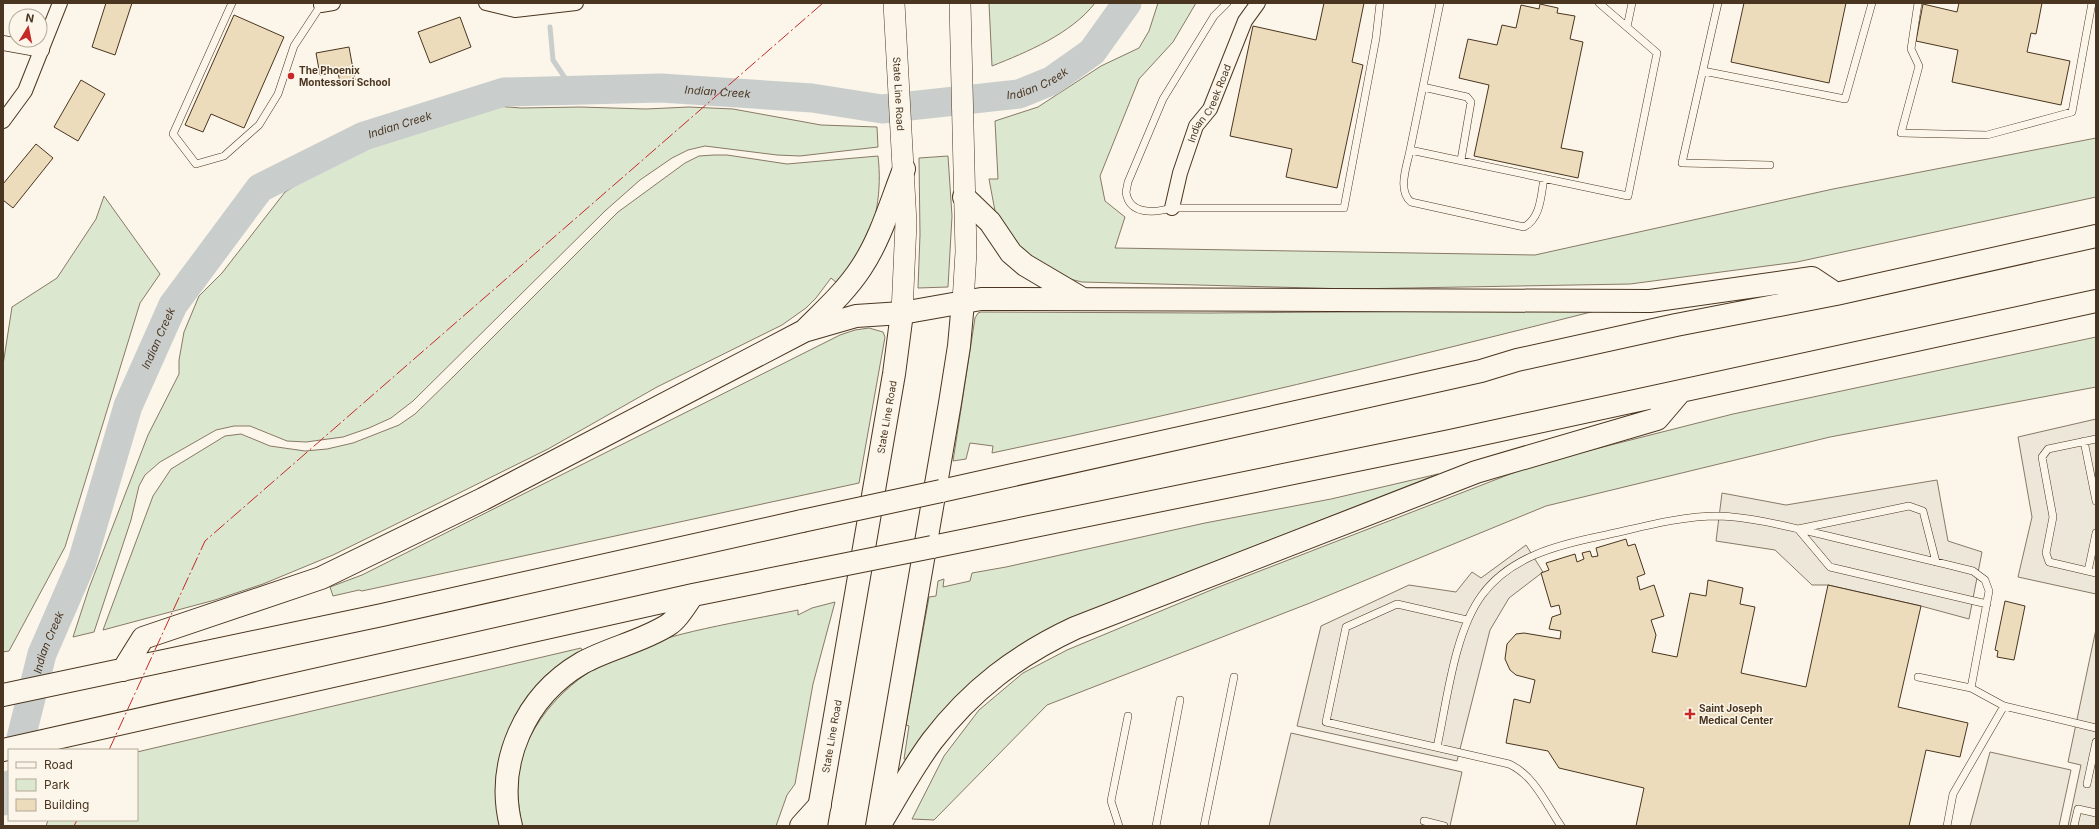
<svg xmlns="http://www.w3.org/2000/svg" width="2099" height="829" font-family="Inter,sans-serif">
<rect width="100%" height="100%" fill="#fbf6e9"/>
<path fill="#dce7d0" stroke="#887966" d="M989,3H1095C1071,34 1027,52 992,66Z
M1158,3H1196L1173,42L1139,79L1100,176L1105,201L1125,217L1115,248L1535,255L1833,189L2096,138V197L1797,262L1630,284L1351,289L1082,282L1054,275L1017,248L1004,228L995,211L989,179H998L995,121L1038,107L1101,66L1139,48L1149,31Z
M483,105L521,108L580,107L646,109L689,107L733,109L821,125L877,127L878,147L800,156L777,155L705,146L688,150L672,158L640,180L605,211L413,401L391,418L369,428L343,437L306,442L287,441L250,426H234L216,430L160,462L145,475L139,486L131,520L94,632L73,637L89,588L148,435L179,374V360L184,332L199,296L222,273L285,192L309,177L430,120Z
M714,155H727L787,164L878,156C882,189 877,228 858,257C853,266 844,274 837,283L831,278L816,298L806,308L782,325L657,387L548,449L439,503L333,555L263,584L215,600L103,630L153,496L171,469L225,436L241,434L270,446L305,451L327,449L353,443L399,425L415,414L455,375L618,212L685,163L699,156Z
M948,156L952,216L948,287L918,288L920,235L919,158Z
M104,196L160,274L140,303L65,547L9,651L3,652V365L12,307L57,278L96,219Z
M1599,310C1398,361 1196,410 992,453L993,446L970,443L966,459L953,461L975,318L978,313L981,312L1208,313Z
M869,328L883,332L885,337L859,483L362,591L359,590L333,596L330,587L362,575L840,335L855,330Z
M2096,337V387L1830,437L1546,506L1310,603L1047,705L934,820L912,819L944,756L979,710L1023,673L1067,650L1216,588L1536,464L1733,414Z
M1438,474L1219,560L1086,615L910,760L904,759L909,726L906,725L929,597L936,596L938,581L944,579L943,587L970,581L972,573L1006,567L1205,523L1331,499Z
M835,602L813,684L795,784L787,795L776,826H522C518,804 515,782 521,760C534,714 574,676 617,656C669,632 741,622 798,610V615L812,608Z
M581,648L583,652L535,697L503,826H46L48,820H137V752Z"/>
<path fill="#ede7d9" stroke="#887966" d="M2096,419V594L2018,577L2032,517L2018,437Z
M1937,480L1948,541L1982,552L1969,619L1921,606L1828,585H1812L1775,550L1716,541L1722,493L1786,505Z
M1526,545L1543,572L1509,598L1490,630L1457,761L1297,726L1321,626L1409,585L1456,592L1472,572L1481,578Z
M2096,629V826H2068L2081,765L2068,762Z
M1291,733L1462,772L1450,826H1269Z
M1990,752L2071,770L2059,826H1970Z"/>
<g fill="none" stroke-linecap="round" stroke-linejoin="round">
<path stroke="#c9cecd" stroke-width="5" d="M550,27L553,60L573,90"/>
<g stroke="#c9cecd" stroke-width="29">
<path id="s1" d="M18,750L42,654L82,562L128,406L173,305L260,188L364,136L504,92L661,88L812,98L882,109L1019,94L1051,81L1092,52L1127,3"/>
<path d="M3,801L9,785"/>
</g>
</g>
<path fill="#ecdcbc" stroke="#4a3520" d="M106,3H132L115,55L92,47Z
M1324,3H1364L1352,62L1363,65L1337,188L1286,177L1292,149L1230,136L1253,26L1316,40Z
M1744,3H1846L1829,83L1731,62Z
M1959,3H2042L2036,34L2031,33L2027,52L2070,61L2061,105L1952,82L1958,50L1916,41L1923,4L1957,12Z
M1540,4L1558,8L1557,13L1575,16L1570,39L1583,42L1561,148L1583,152L1578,178L1474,156L1489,85L1459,78L1468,39L1497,45L1502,25L1516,28L1521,5L1539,9Z
M234,15L284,37L244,128L211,114L203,132L185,125Z
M460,17L471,47L430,63L418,32Z
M349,47L355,80L340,83L338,72L320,75L316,53Z
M81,80L105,94L78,141L54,127Z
M36,144L53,158L13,208L3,200V184Z
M1626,539L1628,546L1635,544L1645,574L1637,577L1640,590L1654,585L1664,616L1651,620L1656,635L1652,652L1677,657L1690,593L1706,596L1708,580L1743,588L1740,604L1755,607L1741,673L1806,687L1828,585L1921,606L1898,707L1968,723L1960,757L1926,750L1909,826H1636L1644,788L1559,768L1548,751L1506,743L1514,699L1530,703L1535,680L1516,675L1510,670L1505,659L1507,644L1516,634L1524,633L1560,639L1561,631L1549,629L1552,617L1561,614L1559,605L1551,607L1541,573L1549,570L1546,563L1575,554L1577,562L1584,559L1582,553L1590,551L1592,557L1598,556L1596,548Z
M2005,601L2025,606L2014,660L1997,657L1998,651L1995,650Z"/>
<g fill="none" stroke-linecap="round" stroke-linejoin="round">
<g stroke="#4a3520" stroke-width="8">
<path id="service" d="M232,3L173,134L196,164L224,156L259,125L278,94L294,46L321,5L320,3
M1227,3L1214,16L1163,99L1128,182L1126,192C1129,215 1154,213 1172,208H1344L1376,38L1380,3
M1440,3L1410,150L1628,196L1657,53L1599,3
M1718,3L1682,163L1770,165
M1918,3L1911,49L1919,66L1901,133L1987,135L2072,112L2092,3
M1627,27L1632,3
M1703,71L1845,99L1872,3
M1423,87L1467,97L1471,102L1461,160
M1410,150C1407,166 1397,190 1411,202L1524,227C1541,218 1541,195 1544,178
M2096,439L2048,449L2042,457L2053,517L2046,553L2049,562L2096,573
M2084,441L2096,501
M1936,562L1923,511L1909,506L1798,529L1830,567L1987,604
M2088,571L2096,533
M1467,620L1397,604L1346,627L1326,722L1509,764C1534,775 1546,804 1561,826
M1918,677L1971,688
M1437,747C1447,701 1454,633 1482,595C1510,557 1557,545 1601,536C1639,528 1679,516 1718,516C1754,517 1793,528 1828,536C1877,548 1925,559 1973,571L1985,580L1989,591L1971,688L2004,706L2096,728
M2087,784L2096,742
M1424,821L1444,826
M1119,826L1111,801L1128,716
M1156,826L1180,700
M1204,826L1234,677
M1947,826L1953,794L2004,706
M2074,826L2078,809L2096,813"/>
</g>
<g stroke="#4a3520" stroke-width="16">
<g id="minor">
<path d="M486,3L515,10L576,3"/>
<path d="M321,5L333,3"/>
<path d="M3,43L42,50"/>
<path d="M3,121L25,91L60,3"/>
<path id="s2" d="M1172,208L1180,173L1196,126L1210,109L1245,21L1258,3"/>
</g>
</g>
<g stroke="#4a3520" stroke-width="22">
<g id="secondary">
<path id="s3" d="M894,3L906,223L902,313"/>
<path d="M960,3L966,252L963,302"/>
</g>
</g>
<g stroke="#4a3520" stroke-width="24">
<g id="primary">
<path id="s4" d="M816,826L894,374L902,313"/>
<path d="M877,826L950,403L959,346L963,302"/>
</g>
</g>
<g stroke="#4a3520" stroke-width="24">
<path id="motorway" d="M964,197L990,222L1011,253L1025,265L1081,298
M806,329C825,310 846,291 861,268C881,238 891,202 904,169
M941,491L1481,371L1517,360L1676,325L1836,294L2096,236
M932,547L1450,441L2096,301
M123,670L143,638L321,578L483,499L804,331L856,316L902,313L981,299L1650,301L1812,278L1836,294
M3,695L382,615L802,521
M3,750L693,595L802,573
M511,826C495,763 525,696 582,663C609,648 641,642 668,625C678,619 686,604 693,595
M801,826L820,805
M879,826C896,798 912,768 932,741C971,690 1017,655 1075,628L1476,472L1657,419L1680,392"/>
</g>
<use href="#service" stroke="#fbf6e9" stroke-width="7"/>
<use href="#minor" stroke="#fbf6e9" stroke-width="14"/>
<use href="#secondary" stroke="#fbf6e9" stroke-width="21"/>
<use href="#primary" stroke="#fbf6e9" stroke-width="22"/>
<use href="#motorway" stroke="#fbf6e9" stroke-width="22"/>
<g stroke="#4a3520" stroke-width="24" stroke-linecap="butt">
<path id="motorway-bridge" d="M802,521L941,491
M802,573L932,547"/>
</g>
<use href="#motorway-bridge" stroke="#fbf6e9" stroke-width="22"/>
<path stroke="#c62828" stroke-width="1" stroke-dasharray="14 3 2 3" stroke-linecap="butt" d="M109,750L205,541L823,3
M74,826L77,820"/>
</g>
<g fill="#c62828" stroke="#fbf6e9" stroke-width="1.5">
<circle cx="291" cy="76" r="4"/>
<path d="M1688 708h4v4h4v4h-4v4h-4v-4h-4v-4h4z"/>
</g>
<g text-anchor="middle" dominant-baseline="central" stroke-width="3" stroke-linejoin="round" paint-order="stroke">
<g font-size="10" font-weight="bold" fill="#4a3520" stroke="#fbf6e9" text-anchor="start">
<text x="299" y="70">The Phoenix<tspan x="299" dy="12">Montessori School</tspan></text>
<text x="1699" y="708">Saint Joseph<tspan x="1699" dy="12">Medical Center</tspan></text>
</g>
<g font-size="10" fill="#4a3520" stroke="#fbf6e9">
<text stroke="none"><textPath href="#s3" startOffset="91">State Line Road</textPath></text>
<text stroke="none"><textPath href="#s2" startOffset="112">Indian Creek Road</textPath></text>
<text stroke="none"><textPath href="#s4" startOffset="415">State Line Road</textPath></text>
<text stroke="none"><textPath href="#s4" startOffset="91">State Line Road</textPath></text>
</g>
<g font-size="11" font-style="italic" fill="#4a3520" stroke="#fbf6e9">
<text stroke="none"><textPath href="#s1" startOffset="1419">Indian Creek</textPath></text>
<text stroke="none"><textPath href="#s1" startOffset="1095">Indian Creek</textPath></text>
<text stroke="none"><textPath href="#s1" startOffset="772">Indian Creek</textPath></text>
<text stroke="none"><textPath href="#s1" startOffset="436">Indian Creek</textPath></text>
<text stroke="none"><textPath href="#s1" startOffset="112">Indian Creek</textPath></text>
</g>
</g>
<rect width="2099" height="829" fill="none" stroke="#4a3520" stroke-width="8"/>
<rect x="8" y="749" width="130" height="72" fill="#fbf6e9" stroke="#b4a999"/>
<rect x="16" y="762" width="20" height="6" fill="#fbf6e9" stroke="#b4a999"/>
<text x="44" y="769" font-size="12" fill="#4a3520">Road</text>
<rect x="16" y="779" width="20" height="12" fill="#dce7d0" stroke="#b4a999"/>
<text x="44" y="789" font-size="12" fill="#4a3520">Park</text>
<rect x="16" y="799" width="20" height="12" fill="#ecdcbc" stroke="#b4a999"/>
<text x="44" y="809" font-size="12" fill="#4a3520">Building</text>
<g transform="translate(28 28) rotate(10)"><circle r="19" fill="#fbf6e9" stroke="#b4a999"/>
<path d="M0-3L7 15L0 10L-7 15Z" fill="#c62828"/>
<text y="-6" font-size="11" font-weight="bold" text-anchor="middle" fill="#4a3520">N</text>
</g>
</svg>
